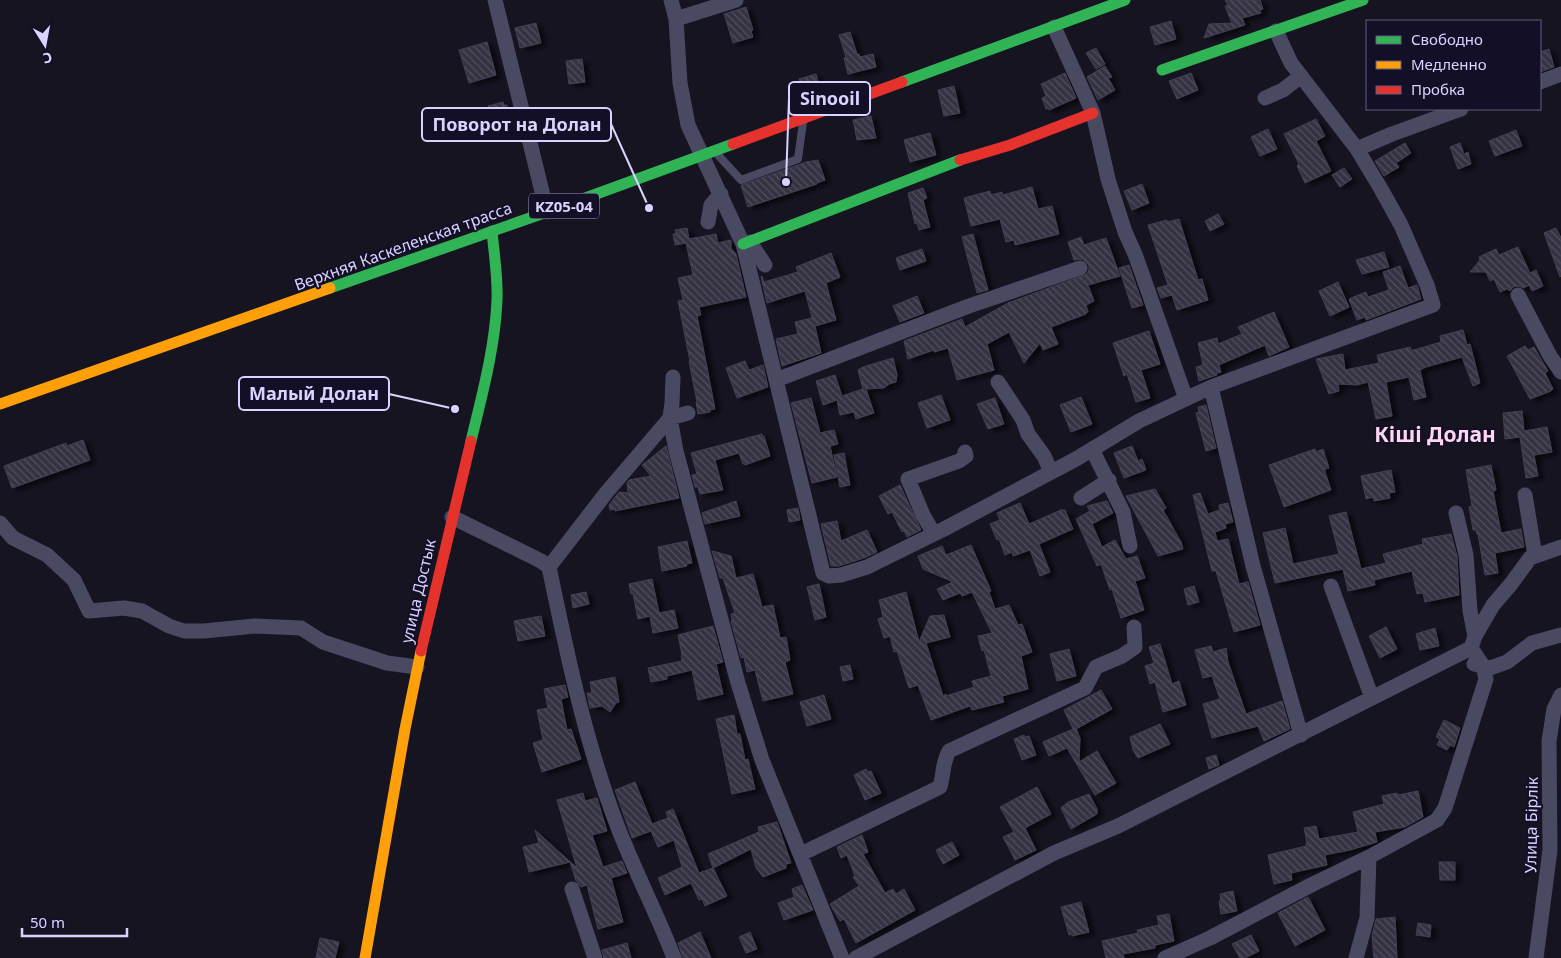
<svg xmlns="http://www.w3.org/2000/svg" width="1561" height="958" font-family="'Noto Sans',sans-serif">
<defs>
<pattern id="building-back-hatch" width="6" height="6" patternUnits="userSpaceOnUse" patternTransform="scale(1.25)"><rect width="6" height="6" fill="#343243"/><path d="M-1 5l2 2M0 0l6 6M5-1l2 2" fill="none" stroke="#514f5f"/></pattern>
<filter id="shadow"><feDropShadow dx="5.5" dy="3" stdDeviation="2.5" flood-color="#0009"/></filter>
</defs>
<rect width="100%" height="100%" fill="#161421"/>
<path fill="url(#building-back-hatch)" stroke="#433f54" filter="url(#shadow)" d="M1225,0H1260L1263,9L1260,10L1261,13L1242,18L1245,25L1204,38L1209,24L1232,23L1225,6L1228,5Z
M746,7L753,30L751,31L753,37L733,43L724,14Z
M1171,21L1176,39L1155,45L1150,27Z
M536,23L541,43L520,48L515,28Z
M850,32L857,54H859L860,57L873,54L876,67L848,74L844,58L846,57L839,35Z
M487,42L496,75L469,83L459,50Z
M1096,48L1105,64L1096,69L1086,53Z
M1549,49L1554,67L1540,72V52Z
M582,59L585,82L569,84L566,61Z
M1105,66L1112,77L1108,78L1115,90L1098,100L1087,77Z
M1065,73L1076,98L1049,110V108L1046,109L1042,98L1046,96L1041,84Z
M1191,73L1198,90L1177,99L1169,81Z
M816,74L819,85L802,89L799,79Z
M954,86L960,113L944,116L938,90Z
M503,102L504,105H507L512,126L493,130L488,106Z
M871,116L876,138L857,140L853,120Z
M1316,119L1325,136L1316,141L1331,171L1305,183L1297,166L1299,164L1284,134Z
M1268,129L1277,149L1260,156L1251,137Z
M1516,130L1522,146L1495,156L1489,141Z
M930,133L936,155L910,162L904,140Z
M1405,143L1411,153L1396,163L1399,167L1384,176L1375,161Z
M1460,143L1464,154L1468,152L1471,164L1458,169L1450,147Z
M818,160L825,180L817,183V184L748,207L741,185L806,162Z
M1344,168L1352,179L1340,187L1332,175Z
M1142,184L1149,203L1132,210L1124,191Z
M1032,187L1038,209L1052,206L1059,234L1015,245L1014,240L1006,242L1000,219L971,226L964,198L990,191L991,195L1002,192L1003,195Z
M923,188L927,198L923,200L930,227L919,230L917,223L915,224L908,193Z
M1218,214L1224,224L1210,231L1205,221Z
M1179,219L1198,280L1202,279L1208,300L1177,310L1172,295L1161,298L1157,288L1168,285L1148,225L1167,220V222Z
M687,228L689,239L716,234L718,243L731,240V248L736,254L746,297L699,307L701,315L697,316L715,409L710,410V412L698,414L696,402H697L689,361H690L678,301L683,300L678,278L693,275L686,243L675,245L673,234H676L675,230Z
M1556,228L1561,238V276L1560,277L1544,233Z
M973,234L988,290L977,293L962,237Z
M1081,237L1084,245L1106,238L1120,276L1088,285L1094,301L1086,305L1088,312L1086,313V314L1051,327L1058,344L1043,350L1040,343L1024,363L1009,332L987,344L994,370L957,380L948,348L934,352V350L908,359L904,341L962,319L965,327L1008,303L1087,274L1089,270V265L1082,259L1074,260L1068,242Z
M1518,247L1530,273L1536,270L1543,286L1532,291L1529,285L1524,288L1518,286L1513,287L1510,291L1507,289L1500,292L1494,279L1490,281L1486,272H1470L1480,260L1479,257L1496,249L1499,255Z
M922,249L926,261L900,270L896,258Z
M1384,252L1389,267L1362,274L1356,260Z
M831,253L840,277L826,283L836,320L815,326L821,353L782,366L776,339L798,334L795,322L812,318L805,291L767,303L761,277L762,276L764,282L798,272L796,267Z
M1129,265L1143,305L1132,308L1119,268Z
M1400,266L1408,288L1417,285L1421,299L1366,320L1365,317L1357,320L1349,299L1366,292L1368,297L1389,290L1383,272Z
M1338,282L1349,307L1330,316L1319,291Z
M917,296L924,313L900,322L893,306Z
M1274,312L1289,347L1269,356L1265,345L1219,365L1221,372L1217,373V375L1199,381L1196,367L1203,365L1198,343L1217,338L1218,344L1242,334L1238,327Z
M1463,330L1467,345L1470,344L1480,383L1473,386L1462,357L1426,367L1420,370L1426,397L1414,400L1409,377L1386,382L1392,416L1376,419L1368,382L1357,385L1338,384L1339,391L1329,394L1316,359L1343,354L1345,370L1379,363L1377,355L1410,347L1411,350H1414L1441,342L1440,336Z
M1149,331L1160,364L1141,370L1150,398L1136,402L1127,374L1124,376L1113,343Z
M1525,346L1528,350L1534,347L1548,371L1545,373L1553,389L1551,391L1530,399L1507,356Z
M893,358L897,375L896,382L889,384L884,388L866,389L874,413L856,419L854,412L840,415L837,400L823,405L816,381L835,375L842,396L863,389L858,370L863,367Z
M745,361L749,370L763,365L768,387L737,398L726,368Z
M941,395L950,420L927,428L918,403Z
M1081,397L1092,424L1071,432L1060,405Z
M811,398L820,433L834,430L838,444L830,446L837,477L812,483L791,403Z
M995,398L1004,424L988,429L977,404Z
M1206,405L1216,448L1206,451L1196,413L1199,412L1198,407Z
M1522,411L1524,431L1547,427L1552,452L1534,455L1538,476L1526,478L1520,437L1505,439L1503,413Z
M762,434V437L764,436L770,456L745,465V464H743L739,453L715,460L723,490L700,494L698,487H695L692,475L697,474L691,453Z
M83,440L90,460L12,488L4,466L66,443L67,446Z
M666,446L679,498L615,511V509L610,510L609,505L619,492L628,493L627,483L629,480L651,476L642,465Z
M1132,446L1138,461L1142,459L1146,470L1124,478L1114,453Z
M1315,449L1316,452L1323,449L1329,468L1325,469V472L1331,490L1284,507L1269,465Z
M844,453L850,485L840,487L834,455Z
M1491,465L1496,490L1493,491L1501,533L1521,529L1524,547L1495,553L1498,573L1485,575L1478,534H1477L1476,530H1473L1469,507L1472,506L1466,470Z
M1391,470L1395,492L1389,493L1390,498L1374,501L1373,497L1366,499L1361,476Z
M900,485L921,530L907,537L904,531L902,532L892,512L888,514L879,496Z
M1155,489L1166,508L1163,510L1181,542L1183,549L1158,556L1126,496Z
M1200,493L1208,514L1220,510L1219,505L1228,503L1233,522L1225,524L1226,528L1215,532L1217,541L1228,539L1239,584L1248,582L1260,625L1234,632L1216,571H1212L1193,495Z
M736,501L740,516L705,524L702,513Z
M1107,501L1113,513L1092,524L1102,547L1115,540L1126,559L1137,556L1145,578L1135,581L1144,610L1121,618L1112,589L1110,590L1101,564L1097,566L1076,519L1090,511L1087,506Z
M1020,503L1029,524L1061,510H1065L1073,529L1039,544L1050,572L1040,576L1030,550L1013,556L1012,552L1005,555L999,539L997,540L990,524L1000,520L997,513Z
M798,508L800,520L789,522L787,510Z
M1346,512L1361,569L1386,563L1383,554L1423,544L1422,539L1451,534L1457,556L1459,595L1425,602L1423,593L1417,594L1412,571L1374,580L1375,585L1348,591L1343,569L1275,583L1263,533L1285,528L1293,564L1339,554L1329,516Z
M837,521L841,541L867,530L877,552L864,558L839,566H831L821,524Z
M687,541L692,563L686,564L687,566L662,571L658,547Z
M971,545L991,591L989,592L995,609L1009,605L1018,625L1022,624L1032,652L1021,656L1028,689L1002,696L1004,702L972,710L970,706L931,720L918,685L909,688L897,651L894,652L890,636L884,638L878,619L883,617L879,600L906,592L919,642L930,616L944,615L950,637L926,643L943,696L946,694V696L974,687L972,681L991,676L984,650L982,651L978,636L992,633L972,592L962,596L960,593L943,600L937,589L953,582L923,569L918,556L942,546L946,555Z
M712,551L731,556L736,578L753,574L762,607L773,605L780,638L786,637L790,660L785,662L793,694L763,701L755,670L747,672L744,657L741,658L731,621L732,620L731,614L735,613L723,578H720Z
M652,579L659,613L674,610L678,628L653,633L650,616L638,619L633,594H631L629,584Z
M819,584L826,617L815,620L807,587Z
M1194,586L1199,602L1188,605L1184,589Z
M586,592L589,604L573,608L571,595Z
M541,616L545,636L518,641L514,621Z
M713,626L723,662L716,664L723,694L698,700L692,670L667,676V679L651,682L648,668L682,661L681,656L682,655L678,635Z
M1386,627L1397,649L1380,658L1369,636Z
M1435,628L1439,646L1420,650L1416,634Z
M1160,644L1172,684L1179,681L1186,705L1163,712L1155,682L1150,684L1145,666L1154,663L1149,647Z
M1211,646L1213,652L1226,648L1228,662L1246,714L1282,701L1290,729L1264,741L1258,726L1212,738L1203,704L1220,699L1212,676L1203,678L1195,650Z
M1069,649L1076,676L1057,681L1050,654Z
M850,665L853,679L843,681L840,667Z
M615,677L619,702L616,703L610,712L602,706L590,708L587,693H592L590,682Z
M565,685L568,697L561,699L567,730L571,729L581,759L542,772L533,743L543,740L537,710L548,708L544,689Z
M1101,690L1112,709L1076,729L1080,738L1079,762L1097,751L1116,783L1095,795L1067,748L1049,756L1043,742L1073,729L1064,710Z
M824,695L831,719L807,726L800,702Z
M734,715L737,734H740L745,760L748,759L755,789L732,794L716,719Z
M1444,720L1460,728L1454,747L1450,745L1447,750L1437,745L1440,739L1436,737Z
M1160,724L1170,744L1138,758L1133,750L1130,737Z
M1024,735L1025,737L1029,736L1036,755L1022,760L1014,739Z
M1216,755L1219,765L1209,769L1206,758Z
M866,769L868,772L871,771L881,793L865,800L854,775Z
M635,782L652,824L668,818L666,812L673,809L699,873L713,868L727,896L705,906L702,899L699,900L691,883L665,895L658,878L682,867L674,840L658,847L651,831L632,838L615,790Z
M1037,787L1051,814L1025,828L1036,850L1015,860L1003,837L1014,832L1000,807Z
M1418,791L1423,817L1405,827L1375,832L1377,842L1350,850L1325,855L1327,865L1291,873L1292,880L1274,884L1268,855L1306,846V843H1307L1304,828L1316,826L1319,839L1358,832L1353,812L1384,804L1382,796L1397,793L1398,795Z
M583,793L585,801L597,798L607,831L592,835L603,867L622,861L627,873L611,878L623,922L598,929L587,885L581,887L576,881L570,862L529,872L523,847L539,843L535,830L577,868L557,800Z
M1089,794L1097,809V814L1071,829L1061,808L1068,802Z
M777,822L791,863L786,864V868L763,877L756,868L751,849L713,868L708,854L759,832L758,827Z
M862,835L868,852L863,854L885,893L893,889L896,894L904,889L915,910L856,943L844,919L840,921L830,904L859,886L853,877L855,876L847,855L841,858L837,847Z
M952,842L959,855L943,864L936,850Z
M1439,862H1455V880H1440Z
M802,885L813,910L784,920L778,903L794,897L792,889Z
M1233,891L1237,911L1221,914L1219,901H1221L1220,894Z
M1308,897L1325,930L1295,946L1278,913Z
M1081,902L1089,932L1072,936V934L1069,935L1061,907Z
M1169,914L1174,941L1155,945V948L1123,954L1124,958H1106L1102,941L1138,933L1137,930L1159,925L1157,916Z
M1395,917L1397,958H1374L1372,936L1376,919Z
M1418,923L1431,925L1430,937L1416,935Z
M700,932L711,958H683L678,943Z
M750,932L757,949L746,953L739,937Z
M1251,935L1259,951L1245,958H1240L1232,944Z
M320,938L339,942L335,958H316Z
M627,943L631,958H604L602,950Z"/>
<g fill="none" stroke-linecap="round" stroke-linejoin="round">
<path stroke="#4a4962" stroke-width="8" d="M717,154L741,180L798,159L803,122"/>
<path stroke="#4a4962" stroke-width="15" d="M495,0L547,212
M671,0L676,19L680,83L688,125L743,244L823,573L829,576L841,575L867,567L944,529L1076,459L1139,421L1211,387L1433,305L1427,285L1401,225L1381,189L1357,149L1291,63L1276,31
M676,19L736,0
M1054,27L1093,113L1108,179L1125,232L1135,254L1186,399
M1540,82L1561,74
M1265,98L1283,90L1301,76
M1357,149L1392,134L1461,109
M708,222L711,205L721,194
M750,242L765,265
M1518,295L1550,356L1561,372
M673,377L672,403L670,418L606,493L549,567C567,654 585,741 617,825C634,870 657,913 674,958
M776,380L969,306L1080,268
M998,382L1023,420L1028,434L1044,456L1051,472
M1211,387L1253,566L1301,735
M688,413L670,418L676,451L738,683L762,760L842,958
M1092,449L1123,512L1130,546
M1525,495L1535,556
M1081,498L1109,480
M1456,513L1466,555L1470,611L1475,636
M452,517L541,561L549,567
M0,523L13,538L47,555L74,580L89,611L124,608L142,611L169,626L184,631H204L255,626L301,628L323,642L387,663L417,667
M934,534L923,515L908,479L959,461L966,456L965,452
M1331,586L1372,698
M1474,664L1490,668L1507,662L1532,643L1561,635
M801,854L940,787C944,773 942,764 949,751L1085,688L1096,667L1122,656L1135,647L1134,627
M572,889L595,958
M856,958L1054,853L1118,826L1471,648L1475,636L1493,605L1511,584L1530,558L1561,547
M1165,958L1210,938L1313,884L1369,857L1437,820L1445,808L1486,679L1483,666L1471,648
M1356,958L1367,918L1369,857
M1536,958L1550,850L1549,741L1554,709L1561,695"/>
<path stroke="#30b455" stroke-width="11" d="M1162,70L1363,0
M902,82L1125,0
M743,244L960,160
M330,288L547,212L733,144
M471,441C482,395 495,348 497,300C498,277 494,254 492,231"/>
<path stroke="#ff9f0a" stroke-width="11" d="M0,404L330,288
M365,958L405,729L421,651"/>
<path stroke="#e5322d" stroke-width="11" d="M733,144L902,82
M960,160L1010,145L1093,113
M421,651L471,441"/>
</g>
<g text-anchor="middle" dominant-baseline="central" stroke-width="4" stroke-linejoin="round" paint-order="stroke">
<rect fill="#130f26" stroke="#9e99be" stroke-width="1" x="529" y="193.5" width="70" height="25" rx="4"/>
<g font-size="15" font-weight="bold" fill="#d9d4ff">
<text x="564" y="206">KZ05-04</text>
</g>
<g font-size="16" fill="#d9d4ff" stroke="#130f26">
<text transform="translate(403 246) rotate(-20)">Верхняя Каскеленская трасса</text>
<text transform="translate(418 591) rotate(-77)">улица Достык</text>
<text transform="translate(1531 825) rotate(-89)">Улица Бірлік</text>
</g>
<g font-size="21" font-weight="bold" fill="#ffd6f0" stroke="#130f26">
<text x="1435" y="434">Кіші Долан</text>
</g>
</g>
<path fill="none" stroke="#d9d4ff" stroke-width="2" d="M786 182L789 98M649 208L611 124M455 409L389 394"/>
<g fill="#d9d4ff" stroke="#130f26" stroke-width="2">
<circle cx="786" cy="182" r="5"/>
<circle cx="649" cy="208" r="5"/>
<circle cx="455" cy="409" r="5"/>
</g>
<g fill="#130f26" stroke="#d9d4ff" stroke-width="2">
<rect x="789" y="82" width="81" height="33" rx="5"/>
<rect x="422" y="108" width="189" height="33" rx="5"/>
<rect x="239" y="377" width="150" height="33" rx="5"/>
</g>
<g font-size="18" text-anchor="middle" font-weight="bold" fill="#d9d4ff">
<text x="830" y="105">Sinooil</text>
<text x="517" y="131">Поворот на Долан</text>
<text x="314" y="400">Малый Долан</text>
</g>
<rect x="1366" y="20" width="175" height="90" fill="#130f26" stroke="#625e7d"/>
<rect x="1376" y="36" width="25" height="8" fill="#30b455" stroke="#625e7d"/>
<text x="1411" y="45" font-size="15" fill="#d9d4ff">Свободно</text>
<rect x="1376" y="61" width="25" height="8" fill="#ff9f0a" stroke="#625e7d"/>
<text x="1411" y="70" font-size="15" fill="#d9d4ff">Медленно</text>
<rect x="1376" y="86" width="25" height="8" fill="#e5322d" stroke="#625e7d"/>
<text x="1411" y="95" font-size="15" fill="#d9d4ff">Пробка</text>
<g transform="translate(45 45) rotate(169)" stroke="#130f26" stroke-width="4" paint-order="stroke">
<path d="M0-4L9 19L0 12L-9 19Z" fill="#d9d4ff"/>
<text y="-8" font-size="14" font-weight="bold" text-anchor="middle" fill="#d9d4ff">С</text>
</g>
<path d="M22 928v8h105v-8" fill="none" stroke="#d9d4ff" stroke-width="2.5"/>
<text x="30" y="928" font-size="15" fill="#d9d4ff" stroke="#130f26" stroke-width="4" paint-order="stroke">50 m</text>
</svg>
